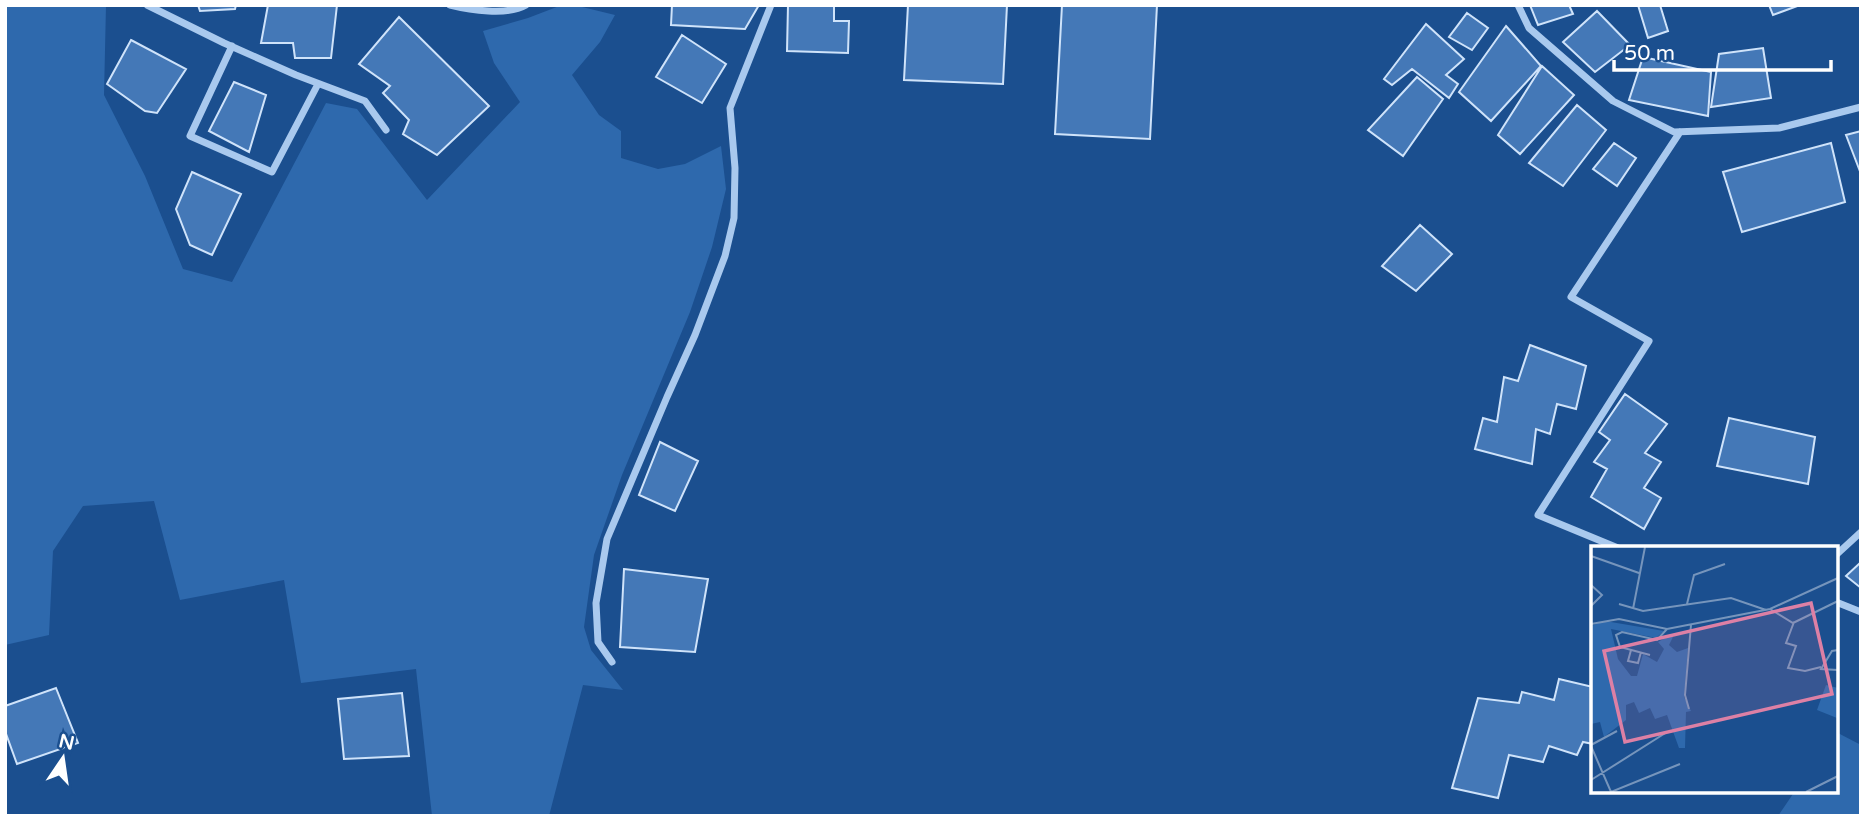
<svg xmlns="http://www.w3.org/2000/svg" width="1866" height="821" font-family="'Varela Round',sans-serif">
<rect width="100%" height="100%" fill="#1b4f8f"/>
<path fill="#2e69ad" d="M5,5H106L104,95L145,176L183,269L232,282L326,103L357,109L427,200L520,102L494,63L483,31L528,18L562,5H574L615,15L600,42L572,75L599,115L621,131V158L658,169L685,164L721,146L726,189L712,247L690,312L622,475L594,555L584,627L591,650L623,690L583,685L549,816H432L416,669L301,683L284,580L180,600L154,501L83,506L53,551L49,635L5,645Z
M1836,732L1861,745V816H1778L1795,791H1836Z"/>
<path fill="#4478b7" stroke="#cfe3fa" stroke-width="2" d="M198,5H236L235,9L200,11Z
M268,5H337L331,58H295L293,43H261Z
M672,5H759L745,29L671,25Z
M788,5H834V21H849L848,53L787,51Z
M908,5H1007L1003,84L904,80Z
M1062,5H1157L1150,139L1055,134Z
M1530,5H1569L1573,14L1538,25Z
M1638,5H1660L1668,31L1648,38Z
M1769,5H1800L1773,15Z
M1597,11L1630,45L1595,72L1563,42Z
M1467,13L1488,28L1472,50L1449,37Z
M399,17L489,106L437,155L403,134L409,120L383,93L390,86L359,64Z
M1426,24L1464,59L1446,75L1458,84L1449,98L1412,69L1392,85L1384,79Z
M1506,26L1541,66L1491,121L1459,92Z
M682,35L726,64L702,103L656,77Z
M131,40L186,69L157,113L145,111L107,84Z
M1763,48L1771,98L1711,107L1719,54Z
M1643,57L1711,72L1708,116L1629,100Z
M1542,66L1574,95L1520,154L1498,135Z
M1417,77L1443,99L1403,156L1368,130Z
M234,82L266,95L249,152L209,131Z
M1577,105L1606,130L1563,186L1529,163Z
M1861,131V174L1846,135Z
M1614,143L1636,158L1617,186L1593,169Z
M1831,143L1845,202L1742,232L1723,172Z
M192,172L241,194L212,255L190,245L176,209Z
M1420,225L1452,254L1416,291L1382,266Z
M1530,345L1586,366L1576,409L1557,404L1550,434L1536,429L1532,464L1475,449L1483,418L1497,422L1504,377L1518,381Z
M1625,394L1667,424L1645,453L1661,462L1644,488L1661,498L1644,529L1591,497L1607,469L1594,462L1610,440L1599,432Z
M1729,418L1815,437L1808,484L1717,466Z
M660,442L698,461L675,511L639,495Z
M1861,562V588L1846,576Z
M624,569L708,579L695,652L620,647Z
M1559,679L1593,687V744L1583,742L1577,755L1549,746L1543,762L1509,755L1498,798L1452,788L1478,698L1519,703L1522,692L1554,700Z
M56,688L78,743L17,764L5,731V706Z
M402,693L409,756L344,759L338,699Z"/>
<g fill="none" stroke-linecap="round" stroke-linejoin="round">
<path stroke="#a9c9ee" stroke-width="7" d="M147,5L224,43L296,75L365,101L386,130
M450,5C470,10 507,16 526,5
M1518,5L1529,28L1613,101L1674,132L1779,128L1861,107
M232,46L190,136L272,172L318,84
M1618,548L1538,515L1649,341L1571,297L1680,132
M1836,555L1861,532
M1836,602L1861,612
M612,662L598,642L596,603L607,539L667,397L695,335L725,256L734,218L735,168L730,108L771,5"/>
</g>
<g transform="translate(1591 546)">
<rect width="247" height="247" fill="#1b4f8f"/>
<path d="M14,75L73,85L65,92L20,83L27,113L40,130H46L52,108L66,116L73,103L67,96L76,91H82L78,99L86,106L97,102L93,151L100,165L95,166L94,202H88L76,169L64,173L59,162L48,167L43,156L35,159V174L13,191L9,176L0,178V80ZM235,139L247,142L246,172L226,164Z" fill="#2e69ad"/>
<path fill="none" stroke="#7695bc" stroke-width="2" d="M0,10L48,27M0,39L11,49L0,60M28,58L52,65L140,52L175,64M96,58L103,29L134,18M42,63L54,1M179,63L202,77L247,55M203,76L195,97L205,100L197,122L214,125L230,121M0,78L28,73L76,83L179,63L247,32M40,104L37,115L47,117L50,106M247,104L241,105L230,123L247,124M59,109L29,101L25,89L31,86L66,94L76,83M98,163L94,149L100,79M0,199L26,185M0,200L20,246L89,218M0,234L76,186M215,246L247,230"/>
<path fill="#dd80a5" fill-opacity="0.15" stroke="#dd80a5" stroke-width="3.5" d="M220,57L241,148L34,196L13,105Z"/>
<rect width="247" height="247" fill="none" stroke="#fff" stroke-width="3.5"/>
</g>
<rect width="1866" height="821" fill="none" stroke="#ffffff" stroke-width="14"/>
<g transform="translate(63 758) rotate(13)" stroke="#1b4f8f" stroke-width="5" paint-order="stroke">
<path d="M0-5L12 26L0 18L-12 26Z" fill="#ffffff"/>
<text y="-10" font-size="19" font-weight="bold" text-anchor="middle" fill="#ffffff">N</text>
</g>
<path d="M1614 60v10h217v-10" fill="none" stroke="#ffffff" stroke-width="3.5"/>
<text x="1624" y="60" font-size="21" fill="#ffffff" stroke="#1b4f8f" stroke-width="5" paint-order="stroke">50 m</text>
</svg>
